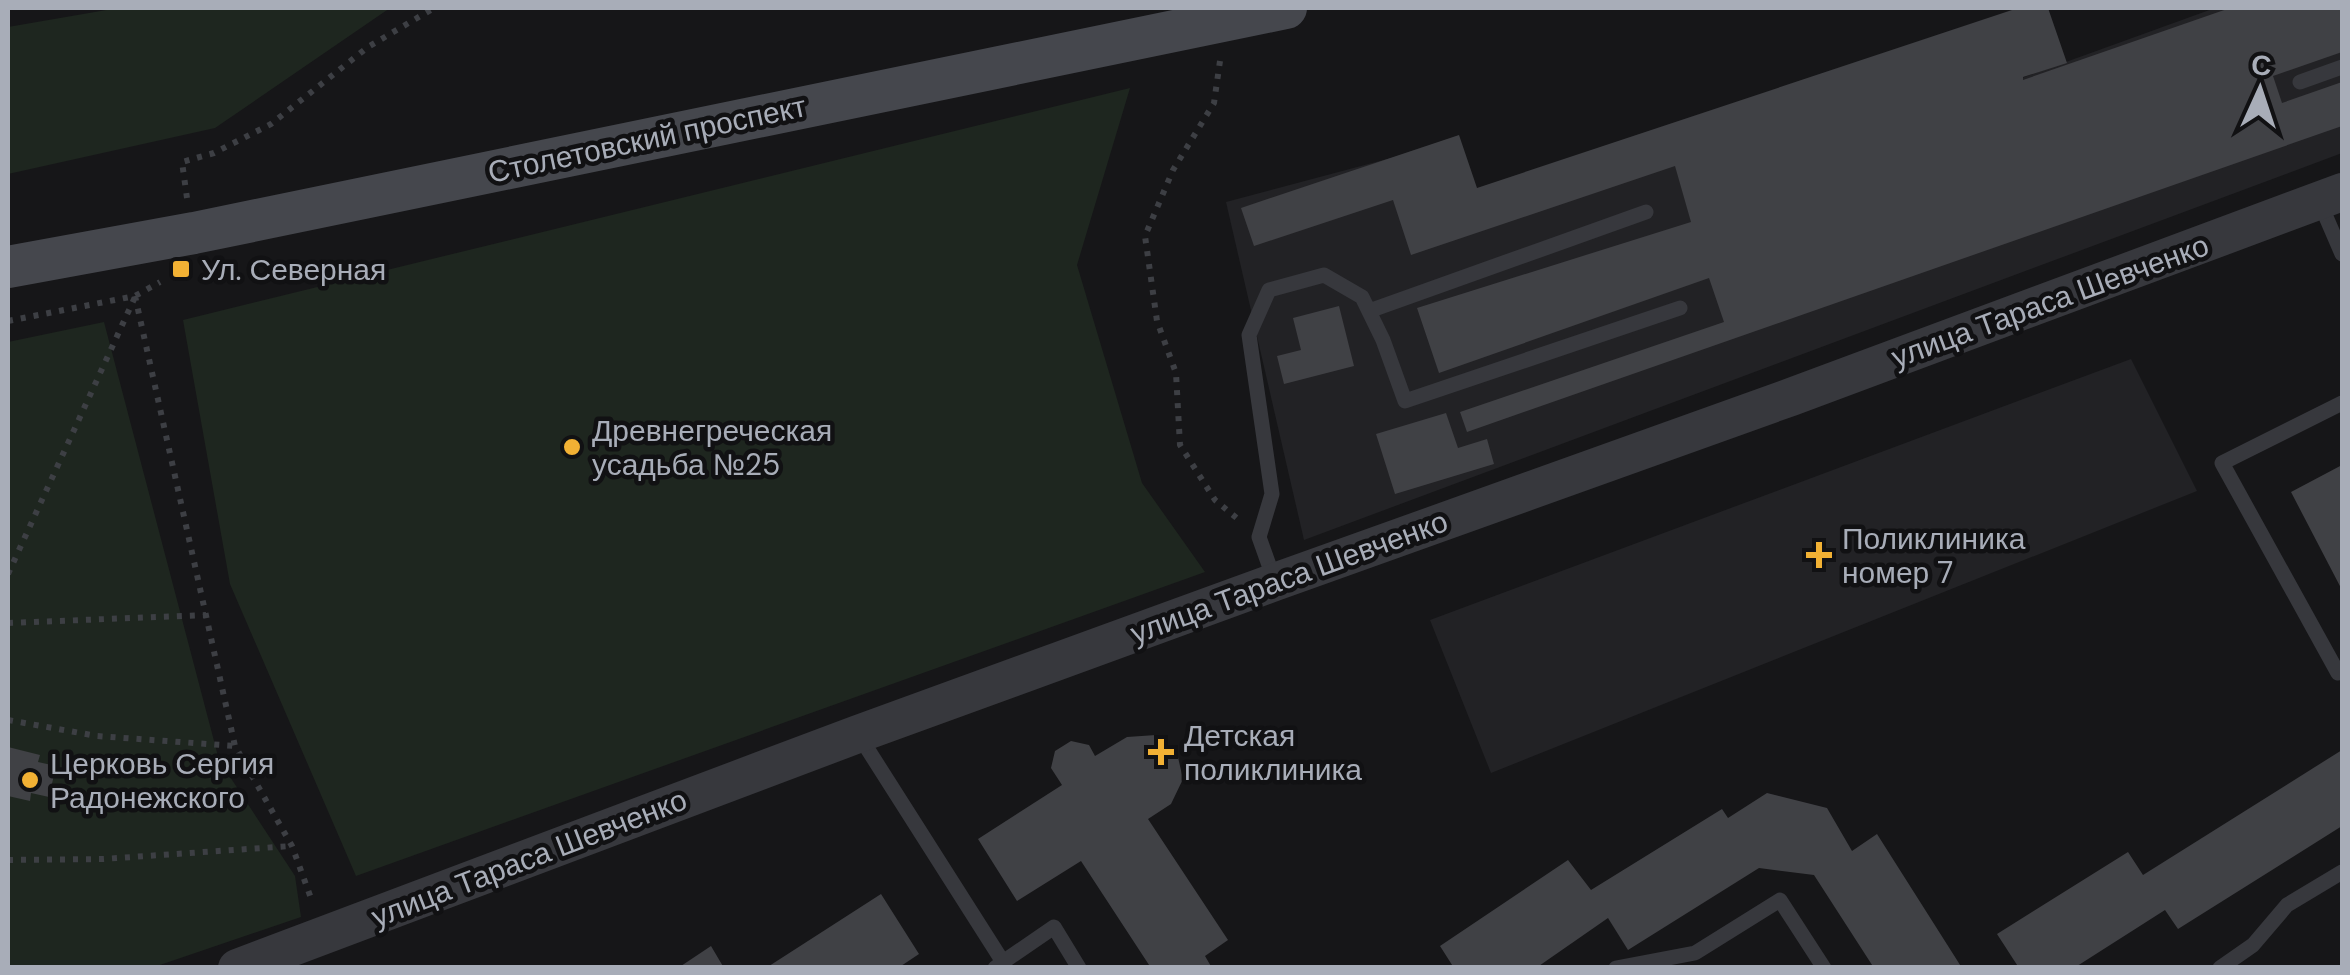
<svg xmlns="http://www.w3.org/2000/svg" width="2350" height="975" font-family="'DM Sans',sans-serif">
<rect width="100%" height="100%" fill="#161618"/>
<path fill="#222225" d="M2215,8H2342V153L1304,540L1226,202L1436,146L1459,212L1994,88Z
M2131,359L2197,491L1491,773L1430,620Z"/>
<path fill="#1e261f" d="M118,8H390L215,128L8,174V27Z
M1130,88L1077,265L1142,483L1205,572L356,876L230,584L183,320Z
M104,322L219,760L295,876L301,917L154,967L8,968V342Z"/>
<path fill="#404145" d="M2018,8H2048L2067,63L2023,77V80L2230,8H2342V52L2273,76L2282,103L2342,82V126L1467,432L1460,412L1724,322L1709,278L1439,373L1417,308L1691,222L1675,166L1411,255L1393,200L1254,246L1241,208L1459,135L1477,188Z
M1339,306L1354,366L1284,384L1277,356L1301,350L1293,318Z
M1446,413L1458,448L1487,439L1494,464L1395,494L1376,434Z
M2342,465V590L2291,492Z
M1156,735L1177,753L1183,779L1171,804L1148,819L1228,940L1205,956L1212,968H1151L1081,861L1017,901L978,839L1062,785L1051,768L1055,751L1071,741L1089,745L1095,756L1127,737Z
M8,747L40,755L38,762L56,766L49,797L31,793L30,801L8,796Z
M2342,750V826L2178,929L2165,910L2074,968H2019L1997,934L2128,852L2143,875Z
M1767,793L1827,808L1852,851L1877,834L1962,968H1874L1814,875L1759,868L1628,950L1608,918L1536,968H1454L1440,946L1568,860L1591,890L1722,809L1728,818Z
M881,894L919,954L898,968H766Z
M711,946L724,968H678Z"/>
<g fill="none" stroke-linecap="round" stroke-linejoin="round">
<path stroke="#3d3f44" stroke-width="6" stroke-dasharray="5 8" stroke-linecap="butt" d="M1220,61L1214,103L1173,170L1145,236L1157,321L1176,373L1180,445L1215,500L1239,520
M187,198L182,162L214,153L271,124L368,47L434,8
M135,296L235,746L292,846L312,901
M8,321L135,296L160,282
M8,574L135,297
M8,623L206,615
M8,720L97,736L235,746
M8,860L103,859L291,846"/>
<path stroke="#37383d" stroke-width="15" d="M2300,82L2342,67
M2320,203L2342,254
M1369,311L1646,212
M2342,403L2222,463L2338,673L2342,671
M1275,582L1259,537L1272,494L1249,335L1269,290L1324,275L1362,297L1383,340L1405,401L1680,308
M858,734L1003,962L995,968
M1003,962L1054,927L1079,968
M1616,968L1695,953L1780,900L1824,968
M2220,968L2253,945L2287,905L2342,872"/>
<path stroke="#37383d" stroke-width="38" d="M237,968L858,734L1275,582L1791,397L2342,192"/>
<path stroke="#45474d" stroke-width="42" d="M8,267L194,233L1286,8"/>
</g>
<g fill="#f2b134" stroke="#111113" stroke-width="4">
<rect x="171" y="259" width="20" height="20" rx="5"/>
<circle cx="572" cy="447" r="10"/>
<path d="M1814 540h10v10h10v10h-10v10h-10v-10h-10v-10h10z"/>
<path d="M1156 737h10v10h10v10h-10v10h-10v-10h-10v-10h10z"/>
<circle cx="30" cy="780" r="10"/>
</g>
<g text-anchor="middle" dominant-baseline="central" stroke-width="9" stroke-linejoin="round" paint-order="stroke">
<g font-size="30" fill="#a8adb8" stroke="#111113">
<text transform="translate(647 139) rotate(-12)">Столетовский проспект</text>
<text transform="translate(2050 301) rotate(-20)">улица Тараса Шевченко</text>
<text transform="translate(1289 577) rotate(-20)">улица Тараса Шевченко</text>
<text transform="translate(529 858) rotate(-21)">улица Тараса Шевченко</text>
</g>
<g font-size="30" fill="#a8adb8" stroke="#111113" text-anchor="start">
<text x="201" y="269">Ул. Северная</text>
<text x="592" y="430">Древнегреческая<tspan x="592" dy="34">усадьба №25</tspan></text>
<text x="1842" y="538">Поликлиника<tspan x="1842" dy="34">номер 7</tspan></text>
<text x="1184" y="735">Детская<tspan x="1184" dy="34">поликлиника</tspan></text>
<text x="50" y="763">Церковь Сергия<tspan x="50" dy="34">Радонежского</tspan></text>
</g>
</g>
<rect width="2350" height="975" fill="none" stroke="#a8adb8" stroke-width="20"/>
<g transform="translate(2260 90) rotate(3)" stroke="#111113" stroke-width="8" paint-order="stroke">
<path d="M0-8L18 38L0 25L-18 38Z" fill="#a8adb8"/>
<text y="-15" font-size="28" font-weight="bold" text-anchor="middle" fill="#a8adb8">С</text>
</g>
</svg>
